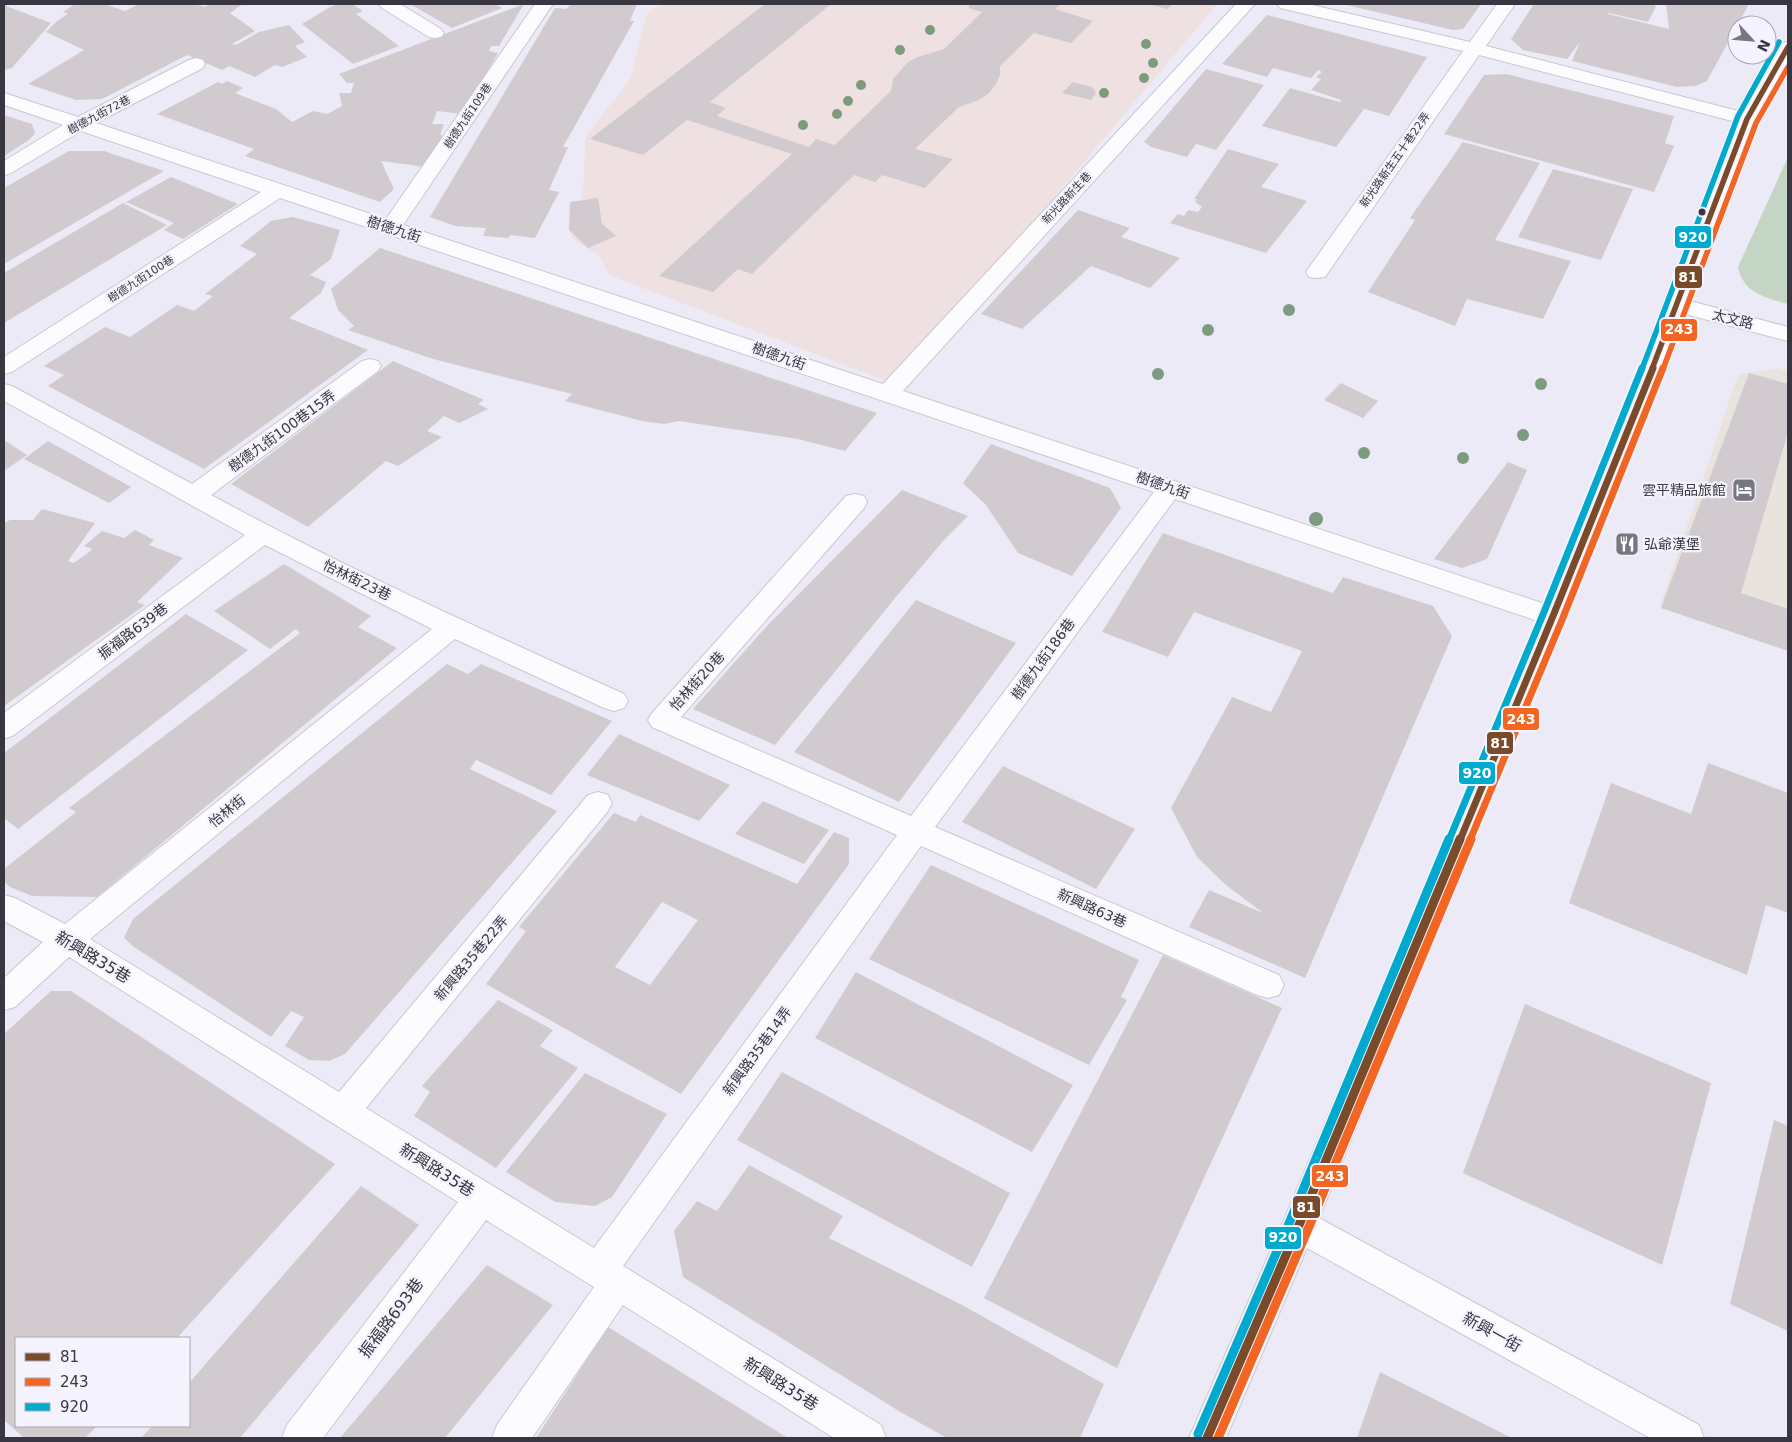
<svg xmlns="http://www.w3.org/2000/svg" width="1792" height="1442" font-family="'DejaVu Sans','Noto Sans TC',sans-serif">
<rect width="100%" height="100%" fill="#eceaf7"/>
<path fill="#e9e3dd" d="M1778,368L1788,371V648L1660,606L1738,375Z"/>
<path fill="#efe0e2" d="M662,4H1217L897,385L609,275L599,255L571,237L583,191L586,136L631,78L647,13Z"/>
<path fill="#c4d5c6" d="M1788,157V304C1766,298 1743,293 1738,267Z"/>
<path fill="#d1cbcf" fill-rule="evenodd" d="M4,4H8L6,6L51,23L12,68L4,70Z
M75,4H104L125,11L139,4H193L205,7L209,4H243L230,13L255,31L232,44L236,45L259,32L289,25L305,42L295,46L307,57L282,67L275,65L255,77L229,66L222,70L187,55L102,99L76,100L28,84L84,50L46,32L57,21L68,14L63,12Z
M340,4H352L363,11L356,14L399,46L353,64L302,24L330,7Z
M410,4H495L502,8L452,28Z
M524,4L499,46H491L489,51L498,53L462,114L437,111L432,124H444L440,135L447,136L426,167L381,161L394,189L380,202L245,156L254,149L157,114L218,82L222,84L227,81L243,88L235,93L276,109L292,122L313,111L327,114L342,106L339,93H351L354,83H347L339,74Z
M571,4H637L630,21H634L563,147H568L549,190L559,192L535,238L511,235L508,238L483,236L486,228L455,226L430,217L555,8L566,9Z
M765,4H831L710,102L726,108L717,116L809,147L816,139L835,145L891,91L893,79L908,62L918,57L944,49L982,12L969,8V4H1060L1055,9L1093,21L1071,43L1034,33L1000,66V75L996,84L989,93L979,100L959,107L915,149L953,159L925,188L882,175L875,182L854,175L752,274L738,269L713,292L659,276L792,154L687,120L643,155L590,139Z
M1148,4H1172L1167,9Z
M1342,4H1481L1463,29L1453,30Z
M1534,4H1651L1656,6L1648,22L1609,13L1608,14L1669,29L1666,4H1749L1707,81L1696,86L1677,87L1572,61L1580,42L1567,59L1523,50L1511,39Z
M1267,15L1427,57L1389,116L1340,102L1341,100L1311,90L1321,79L1316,77L1322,72L1318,70L1311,78L1273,68L1267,77L1222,64Z
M1206,69L1264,85L1216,150L1196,144L1187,157L1151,147L1144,142Z
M1506,74L1674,116L1665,143L1674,146L1654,192L1444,134L1484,75Z
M1073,82L1092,87L1096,93L1091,100L1062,93Z
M1290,88L1364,109L1336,147L1262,126Z
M4,115L32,124L35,133L29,140L4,156Z
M1463,142L1540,163L1495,240L1571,261L1543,319L1467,299L1455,326L1368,292L1415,220L1410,218Z
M1228,149L1279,164L1261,187L1307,201L1266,253L1170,223L1178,214L1184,216L1188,210L1198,212L1202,207L1195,202L1197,199H1194Z
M69,151H104L164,171L4,264V188Z
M1553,169L1633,189L1601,260L1518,237Z
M171,177L238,204L183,239L164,230L174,223L126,202Z
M598,198L602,224L616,236L588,248L569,230L570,202Z
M123,203L167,225L4,323V273Z
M1078,210L1130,228L1121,237L1180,258L1150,288L1091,266L1022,329L981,314Z
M293,217L340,230L331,259L310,275L326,282L321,293L289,318L368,350L204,469L48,386L64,375L44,366L105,327L130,337L177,305L194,311L213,296L205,294L257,254L240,246L271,221Z
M380,248L705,356L877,413L845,451L798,439L679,421L664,424L642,421L565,401L572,394L433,359L348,330L354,326L338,310L331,289Z
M393,361L484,400L478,404L488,409L459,423L444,416L427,431L442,437L398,466L386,461L308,527L231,484Z
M1749,373L1788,384V432L1741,593L1788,609V651L1661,608Z
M1341,383L1378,401L1363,418L1324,400Z
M4,440L27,455L4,471Z
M48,441L131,487L109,503L24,459Z
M991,444L1110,488L1121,508L1072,576L1018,553L986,505L963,483Z
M1508,462L1527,470L1487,559L1462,568L1434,559Z
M902,490L968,516L945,539L905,586L775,745L693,709L765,628Z
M42,509L95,523L68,561L74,563L93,549L84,546L102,531L124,538L135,530L154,540L149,545L183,558L137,602L145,605L4,706V523L10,520H33Z
M1163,533L1333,593L1343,577L1433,606L1452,636L1305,978L1189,927L1209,890L1263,913L1226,885L1197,857L1171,808L1232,697L1271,712L1302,651L1194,612L1168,657L1102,632Z
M284,564L371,616L358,627L397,648L97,897L32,896L10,887L4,881V869L76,812L69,808L300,633L296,629L270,649L214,611Z
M916,600L1016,643L899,802L794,752Z
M186,614L248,650L18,829L4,818V753Z
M447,664L468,674L481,664L612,721L551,795L476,760L470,769L557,811L345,1054L329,1061L309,1060L285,1046L304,1017L291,1011L271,1037L134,947L124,938L133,919Z
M619,734L730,785L699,821L587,775Z
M1708,763L1788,793V913L1766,905L1747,975L1569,903L1611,783L1691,814Z
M1003,766L1135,829L1096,889L962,822Z
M763,801L829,830L804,864L735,834Z
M614,813L636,822L640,815L797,884L834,832L849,838V864L681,1094L486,984L526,931L519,927ZM662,902L698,920L650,985L615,967Z
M931,865L1139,960L1121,997L1127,1000L1089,1065L869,959Z
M1163,955L1282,1008L1117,1368L984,1298Z
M856,972L1073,1085L1032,1152L815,1038Z
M51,991H71L335,1164L177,1338H16V1426H97L85,1438H24L4,1420V1034Z
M498,1000L553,1030L540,1046L578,1068L496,1168L414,1116L430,1092L422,1086Z
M1525,1004L1711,1083L1662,1265L1463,1173Z
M782,1072L1010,1193L972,1267L737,1140Z
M585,1073L667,1114L612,1197L595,1206L555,1202L506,1172Z
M1774,1120L1788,1126V1331L1730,1304Z
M749,1165L843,1216L829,1238L962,1305L1104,1384L1080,1438H947L902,1413L683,1277L674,1231L697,1201L717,1211Z
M361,1186L419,1225L240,1438H141L152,1426H189V1383Z
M487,1265L553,1305L445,1438H340Z
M608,1327L788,1438H536Z
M1380,1372L1512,1438H1357Z"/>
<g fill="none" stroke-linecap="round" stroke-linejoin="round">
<g stroke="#c9c7d2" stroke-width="2">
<path id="minor" d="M379,4H400L441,29L444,33L441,37L435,38L429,37L382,8Z
M535,4H553L403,225L883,384L1236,4H1255L903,391L1545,604L1667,305L1736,122L1479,55L1325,277L1317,278L1309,277L1306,272L1463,51L1280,8L1277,4H1308L1470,42L1497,4H1515L1486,46L1742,112L1779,47L1781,43L1788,42V63L1757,119L1690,301L1788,327V341L1685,314L1566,616L1319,1218L1699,1425L1704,1438H1650L1307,1248L1226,1438H1189L1284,1220L1538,621L1175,499L935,827L1279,975L1284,985L1279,995L1268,998L1257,995L921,846L623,1266L881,1425L886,1438H834L623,1305L532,1438H492L497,1425L594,1287L486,1220L323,1438H282L287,1425L458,1202L69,957L15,1007L4,1010V978L43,942L4,921V895L15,898L65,924L432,629L265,545L14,735L4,739V713L245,535L4,401V384L12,386L192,484L362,361L370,359L378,361L381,366L378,371L211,495C345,568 485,631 624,694L628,701L624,708L614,711L604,708L455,639L90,939L339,1092L588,795L598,792L608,795L612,803L608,811L366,1108L594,1248L897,835L652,727L648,720L652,713L846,496L855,494L864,496L867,502L864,508L681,717L911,816L1154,492L280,198L12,372L4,374V357L261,192L81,131L11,173L4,175V161L63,125L4,105V93L78,117L189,60L196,58L203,60L205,64L203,68L96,123L386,219Z"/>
</g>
<use href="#minor" fill="#fcfcfe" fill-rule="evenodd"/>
<g stroke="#f5f3fe" stroke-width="8">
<path id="bus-1-far2" d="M1652,369L1747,119L1788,47"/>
</g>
<g stroke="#f5f3fe" stroke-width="11">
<path id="bus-1-far1" d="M1460,840L1553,616L1653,368"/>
</g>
<g stroke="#f5f3fe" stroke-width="12">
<path id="bus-1" d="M1207,1438L1299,1225L1460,839"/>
</g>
<g stroke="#f5f3fe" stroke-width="8">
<path id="bus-2-far2" d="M1663,369L1756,123L1788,67"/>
</g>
<g stroke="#f5f3fe" stroke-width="11">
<path id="bus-2-far1" d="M1470,840L1562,620L1663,368"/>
</g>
<g stroke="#f5f3fe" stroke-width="12">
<path id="bus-2" d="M1218,1438L1308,1229L1471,839"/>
</g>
<g stroke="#f5f3fe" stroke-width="8">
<path id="bus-3-far2" d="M1642,369L1738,116L1779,42"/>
</g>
<g stroke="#f5f3fe" stroke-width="11">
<path id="bus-3-far1" d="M1449,840L1544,612L1642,368"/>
</g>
<g stroke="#f5f3fe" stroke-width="12">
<path id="bus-3" d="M1198,1434L1290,1221L1449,839"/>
</g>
<use href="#bus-1-far2" stroke="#7a4b2a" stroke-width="5.5"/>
<use href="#bus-1-far1" stroke="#7a4b2a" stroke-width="7"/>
<use href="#bus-1" stroke="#7a4b2a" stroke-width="9"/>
<use href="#bus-2-far2" stroke="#f26522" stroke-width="5.5"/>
<use href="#bus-2-far1" stroke="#f26522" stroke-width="7"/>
<use href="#bus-2" stroke="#f26522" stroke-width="9"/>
<use href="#bus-3-far2" stroke="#00a9ce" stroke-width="5.5"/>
<use href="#bus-3-far1" stroke="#00a9ce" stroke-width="7"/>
<use href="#bus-3" stroke="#00a9ce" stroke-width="9"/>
</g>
<g fill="#7d9b7d">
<circle cx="930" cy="30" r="5"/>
<circle cx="1146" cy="44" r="5"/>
<circle cx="900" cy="50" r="5"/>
<circle cx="1153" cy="63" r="5"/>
<circle cx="1144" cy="78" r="5"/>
<circle cx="861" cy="85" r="5"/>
<circle cx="1104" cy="93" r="5"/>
<circle cx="848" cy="101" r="5"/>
<circle cx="837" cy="114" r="5"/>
<circle cx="803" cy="125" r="5"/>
<circle cx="1289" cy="310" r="6"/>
<circle cx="1208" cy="330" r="6"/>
<circle cx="1158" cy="374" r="6"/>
<circle cx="1541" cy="384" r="6"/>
<circle cx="1523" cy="435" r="6"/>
<circle cx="1364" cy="453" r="6"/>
<circle cx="1463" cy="458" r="6"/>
<circle cx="1316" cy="519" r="7"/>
</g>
<defs>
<g id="hotel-square" transform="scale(1.25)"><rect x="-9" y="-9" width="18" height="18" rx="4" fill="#777681" stroke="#f5f3fe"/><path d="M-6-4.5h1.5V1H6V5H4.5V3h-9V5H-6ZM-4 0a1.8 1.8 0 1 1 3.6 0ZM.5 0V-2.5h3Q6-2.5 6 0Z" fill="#fff"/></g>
<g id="restaurant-square" transform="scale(1.25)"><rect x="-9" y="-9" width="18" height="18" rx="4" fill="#777681" stroke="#f5f3fe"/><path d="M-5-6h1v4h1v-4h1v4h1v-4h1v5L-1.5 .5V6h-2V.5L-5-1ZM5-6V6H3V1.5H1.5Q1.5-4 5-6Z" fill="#fff"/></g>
</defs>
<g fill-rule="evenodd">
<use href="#hotel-square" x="1744" y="490"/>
<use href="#restaurant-square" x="1627" y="544"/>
</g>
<circle fill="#383741" stroke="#f5f3fe" stroke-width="2" cx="1702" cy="212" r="4.5"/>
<g text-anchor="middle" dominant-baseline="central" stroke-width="4.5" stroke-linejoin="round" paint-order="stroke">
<g font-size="11" fill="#383741" stroke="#f5f3fe">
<text transform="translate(99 115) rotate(-28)">樹德九街72巷</text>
<text transform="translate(468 116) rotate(-56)">樹德九街109巷</text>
<text transform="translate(1395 160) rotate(-55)">新光路新生五十巷22弄</text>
<text transform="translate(1067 198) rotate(-47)">新光路新生巷</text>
<text transform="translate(141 279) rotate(-33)">樹德九街100巷</text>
</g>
<g font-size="14" fill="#383741" stroke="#f5f3fe">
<text transform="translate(394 229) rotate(18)">樹德九街</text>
<text transform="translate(1733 319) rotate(14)">太文路</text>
<text transform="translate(779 356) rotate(19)">樹德九街</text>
<text transform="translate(282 431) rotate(-36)">樹德九街100巷15弄</text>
<text transform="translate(1163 485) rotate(19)">樹德九街</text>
<text transform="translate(357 580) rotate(26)">怡林街23巷</text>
<text transform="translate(133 631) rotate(-37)">振福路639巷</text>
<text transform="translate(1043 659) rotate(-54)">樹德九街186巷</text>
<text transform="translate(697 681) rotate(-48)">怡林街20巷</text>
<text transform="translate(227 811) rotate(-39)">怡林街</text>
<text transform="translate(1092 908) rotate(24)">新興路63巷</text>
<text transform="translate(471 958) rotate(-50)">新興路35巷22弄</text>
<text transform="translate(757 1051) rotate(-54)">新興路35巷14弄</text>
</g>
<g font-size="14" fill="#383741" stroke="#f5f3fe" text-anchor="end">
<text x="1726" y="490">雲平精品旅館</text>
<text x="1644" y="544" text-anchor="start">弘爺漢堡</text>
</g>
<g font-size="16" fill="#383741" stroke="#f5f3fe">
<text transform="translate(93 957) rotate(31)">新興路35巷</text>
<text transform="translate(437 1170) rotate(32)">新興路35巷</text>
<text transform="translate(391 1318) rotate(-53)">振福路693巷</text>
<text transform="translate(1492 1332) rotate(29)">新興一街</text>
<text transform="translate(781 1384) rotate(32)">新興路35巷</text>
</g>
</g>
<g stroke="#f5f3fe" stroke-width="2">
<rect x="1674" y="225" width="38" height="24" rx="5" fill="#00a9ce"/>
<rect x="1674" y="265" width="29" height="24" rx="5" fill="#7a4b2a"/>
<rect x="1660" y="318" width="38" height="24" rx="5" fill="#f26522"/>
<rect x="1502" y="707" width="38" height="24" rx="5" fill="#f26522"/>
<rect x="1486" y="731" width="28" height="24" rx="5" fill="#7a4b2a"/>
<rect x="1458" y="761" width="38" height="24" rx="5" fill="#00a9ce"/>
<rect x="1311" y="1164" width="38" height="24" rx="5" fill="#f26522"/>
<rect x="1292" y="1195" width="29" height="24" rx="5" fill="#7a4b2a"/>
<rect x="1264" y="1226" width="38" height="24" rx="5" fill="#00a9ce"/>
</g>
<g font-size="14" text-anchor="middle" font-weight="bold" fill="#fff">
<text x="1693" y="242">920</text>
<text x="1688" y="282">81</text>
<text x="1679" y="334">243</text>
<text x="1521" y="724">243</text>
<text x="1500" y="748">81</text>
<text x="1477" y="778">920</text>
<text x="1330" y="1181">243</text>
<text x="1306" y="1212">81</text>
<text x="1283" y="1242">920</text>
</g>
<rect width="1792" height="1442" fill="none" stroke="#383741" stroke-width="10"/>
<rect x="15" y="1337" width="175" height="90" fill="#f5f3fe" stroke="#a9a8b2"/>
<rect x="25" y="1353" width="25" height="8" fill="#7a4b2a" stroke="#a9a8b2"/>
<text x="60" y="1362" font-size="15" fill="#383741">81</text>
<rect x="25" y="1378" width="25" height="8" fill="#f26522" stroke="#a9a8b2"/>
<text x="60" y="1387" font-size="15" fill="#383741">243</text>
<rect x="25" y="1403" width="25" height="8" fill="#00a9ce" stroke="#a9a8b2"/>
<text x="60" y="1412" font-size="15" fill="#383741">920</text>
<g transform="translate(1752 40) rotate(116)"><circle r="24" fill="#f5f3fe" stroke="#a9a8b2"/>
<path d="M0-4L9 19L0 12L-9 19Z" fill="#777681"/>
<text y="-8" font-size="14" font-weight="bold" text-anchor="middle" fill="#383741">N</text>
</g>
</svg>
